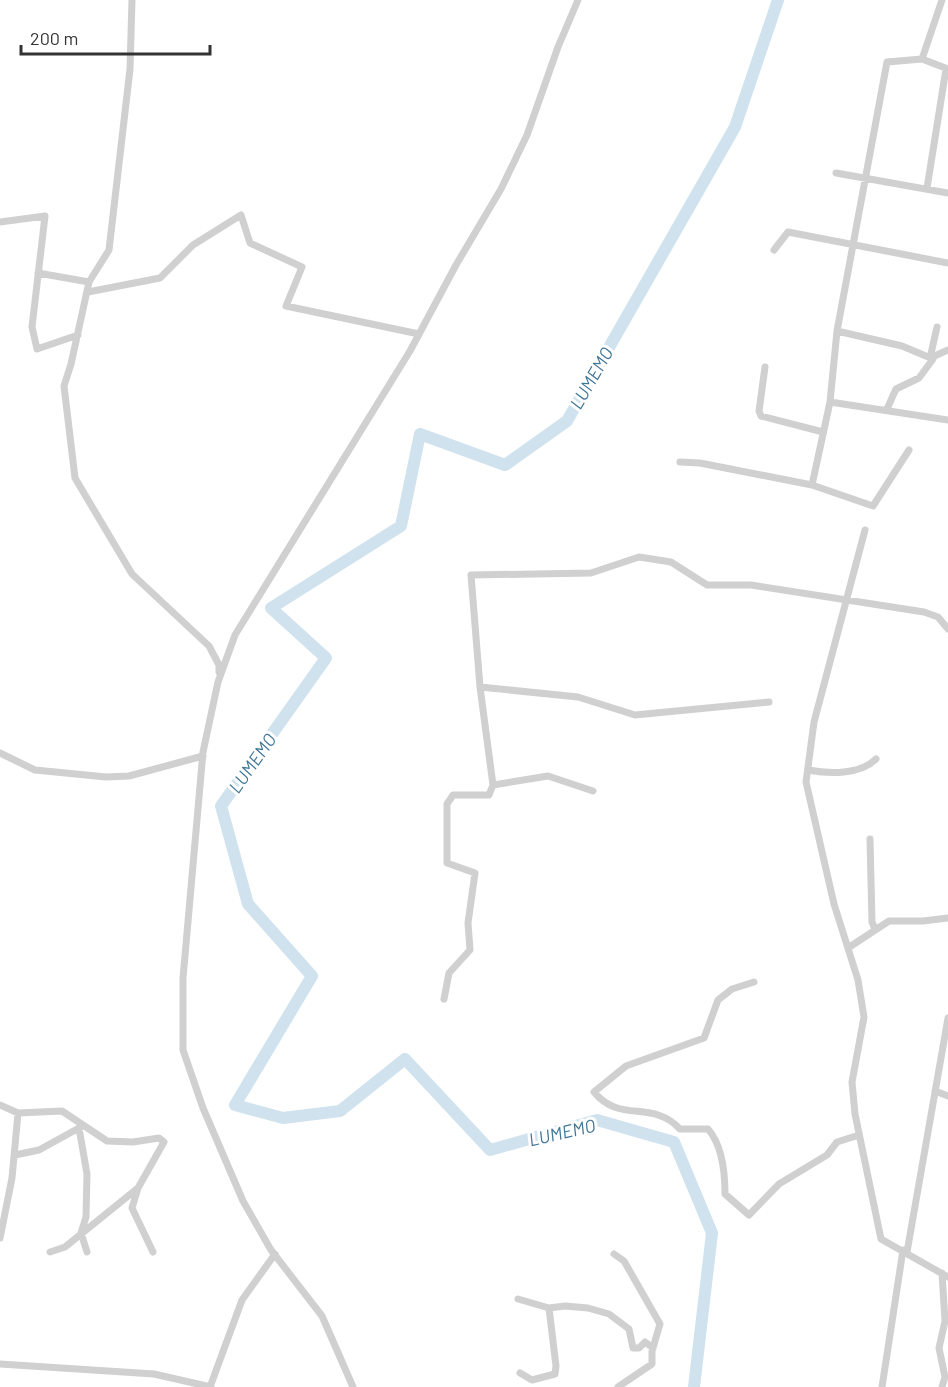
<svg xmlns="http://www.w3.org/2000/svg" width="948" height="1387" font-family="Barlow,sans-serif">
<rect width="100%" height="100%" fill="#fff"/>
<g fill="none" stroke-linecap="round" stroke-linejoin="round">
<path stroke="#cfe2ee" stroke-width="12" d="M694,1387L712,1233L674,1142L597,1120L490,1150L405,1059L340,1111L283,1118L235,1105L312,976L248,904L221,806L326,658L271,608L401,526L420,434L505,465L567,421L735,127L778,0"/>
<path stroke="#d0d0d0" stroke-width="7" d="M132,0L130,69L109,250L89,282L71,364L64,386L75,478L132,574L209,646L219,665V672
M922,59L942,0
M836,173L948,193
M927,188L946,69
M0,222L45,216L32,327L37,349L78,335
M774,250L788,232L948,263
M38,273L89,282
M88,292L160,278L193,245L241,215L250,243L302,267L286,306L419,334
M837,331L902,346L933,359L919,378L896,389L887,409
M930,358L937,327
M930,358L948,350
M765,367L759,411L761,416L823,432
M830,402L948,420
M680,462L700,463L812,485L873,506L909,450
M812,485L830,402L837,331L887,62L922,59L948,69
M865,530L814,722L806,782L834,904L858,980L864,1017L852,1082L855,1114L881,1239L948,1277
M480,687L578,697L635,715L769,702
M0,753L35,770L106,777L129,776L203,756
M808,770C829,774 860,775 876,759
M593,791L548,776L493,785L480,687L471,575L591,573L639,557L671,562L707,585H751L924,612L938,617L948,629
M870,839L872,922L875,929
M848,948L889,921H923L948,918
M754,982L732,989L718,1000L704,1038L626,1066L594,1092C620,1124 652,1099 680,1129H708C722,1145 725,1174 725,1194L749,1215L779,1184L827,1155L837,1142L859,1135
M444,999L449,973L470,950L468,923L475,873L447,863V804L453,795H489L493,785
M935,1091L948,1096
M0,1105L18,1113L62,1111L107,1141L133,1142L159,1138L164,1142L138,1188L65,1247L50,1252
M83,1126L79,1128L87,1174L86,1217L81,1233L87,1252
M15,1155L39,1150L79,1128
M138,1188L132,1208L153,1252
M0,1238L12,1178L18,1113
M907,1252L948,1018
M614,1254L624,1261L660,1324L652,1351V1364L618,1387
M518,1299L549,1308L565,1306L588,1308L609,1314L629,1329L633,1348H639L645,1342L653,1348
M0,1364L154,1374L211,1387
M520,1373L532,1380L555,1374L556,1366L549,1308
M210,1387L242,1300L275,1254
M353,1387L322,1316L271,1250L243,1201L203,1108L183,1050V978L203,752L218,682L235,635L410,351L456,265L501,189L527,135L558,47L578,0
M882,1387L903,1250
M942,1387L945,1377L939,1348L945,1321L942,1273"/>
</g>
<g text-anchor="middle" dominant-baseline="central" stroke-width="6" stroke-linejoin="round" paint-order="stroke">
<g font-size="18" font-style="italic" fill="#3f7597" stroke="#fff">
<text transform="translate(591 378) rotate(-60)">LUMEMO</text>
<text transform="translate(252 763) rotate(-55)">LUMEMO</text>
<text transform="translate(562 1132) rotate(-13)">LUMEMO</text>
</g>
</g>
<path d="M21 45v9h189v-9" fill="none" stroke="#333333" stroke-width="3"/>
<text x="30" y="45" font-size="18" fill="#333333" stroke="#ffffff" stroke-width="4.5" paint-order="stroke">200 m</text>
</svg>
